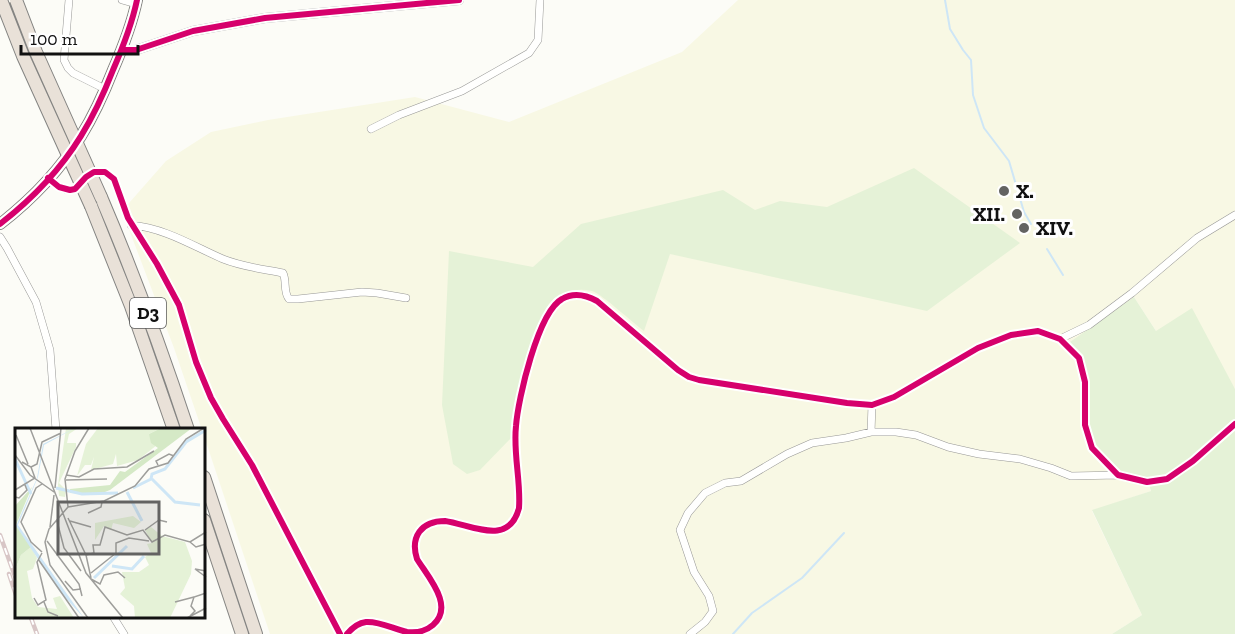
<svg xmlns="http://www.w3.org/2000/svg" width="1235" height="634" font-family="'Zilla Slab',serif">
<rect width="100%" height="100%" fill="#fcfcf7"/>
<path fill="#f8f8e4" d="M738,0H1235V389L1156,331L1134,297L1082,357L1089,381V424L1095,443L1104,458L1147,479L1151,491L1092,511L1142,615L1112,634H270L204,436V430H202L174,348L122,211L166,161L211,132L268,120L415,97L509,122L682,52Z"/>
<path fill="#e5f2d7" d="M914,168L1020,243L927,311L670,254L644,331C633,323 602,294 592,291C576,287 562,292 550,303C541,312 515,393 514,409C513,418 513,427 512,437L480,470L467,474L453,464L442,405L449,251L533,267L581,224L723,190L755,210L780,201L827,207Z
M1134,297L1156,331L1192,308L1235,389V634H1112L1142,615L1092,510L1151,491L1147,479L1119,471L1104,458L1095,443L1089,424V381L1082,357L1070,342Z"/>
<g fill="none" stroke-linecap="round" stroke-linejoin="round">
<path stroke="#cee6f6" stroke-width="2" d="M945,0L950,29L963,50L971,60L973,95L984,128L1009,161L1024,212L1031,224
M1047,249L1063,275
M733,634L752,613L802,578L844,533"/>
<g stroke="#979795" stroke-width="8">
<path id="minor" d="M69,0L64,60L68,68L73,73L105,89
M122,0L136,4
M371,129L399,115L462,91L529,53L538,40L540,0
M89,175L94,172H105L114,179L128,218L157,264L179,305L196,362L211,398L223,419L252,465L340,634
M48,178C59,188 70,196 81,183
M131,225C165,228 193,246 223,259C243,267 263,269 283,273C287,281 283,292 289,299H298L362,292L377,293L406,298
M0,237L7,248L36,302L50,350L56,430
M1060,339L1089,325L1132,293L1197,238L1235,215
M871,432L872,405
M114,618L124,634
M347,634C352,628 358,623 366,622C380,621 393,629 407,632C416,633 426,631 433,625C455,606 428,577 417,559C410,537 421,521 445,521C472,525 509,547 519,508C521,481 513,454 516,426C518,399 538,312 562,299C574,292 586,295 597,301L678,370L689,377L699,380L847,403L872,405L894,397L978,348L1011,335L1038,331L1060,339L1079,358L1085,382V425L1092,448L1118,475L1147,482L1167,479L1193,461L1235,424
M690,634L705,622L713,611L709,596L694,572L680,530L688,513L705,493L725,483L741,481L787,454L812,443L846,438L871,432H896L916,435L948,447L979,454L1020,459L1051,468L1071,476L1118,475"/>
</g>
<g stroke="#979795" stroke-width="10">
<path id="tertiary" d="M122,50H136L193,31L265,18L459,0"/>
</g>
<g stroke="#848482" stroke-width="12">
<path id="primary" d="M0,224C31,200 60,170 81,136C94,115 104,93 113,70C123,47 132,24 137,0"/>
</g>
<g stroke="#848482" stroke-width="14">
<path id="motorway" d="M101,197C134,274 162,351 188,430
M91,206L131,306L174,430
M204,477L256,634
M204,520L242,634"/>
</g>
<use href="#minor" stroke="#fffffe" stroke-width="7"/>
<use href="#tertiary" stroke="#fffffe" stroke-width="8"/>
<use href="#primary" stroke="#ece9dc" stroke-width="10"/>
<use href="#motorway" stroke="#e9e1d8" stroke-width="12"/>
<g stroke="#d8c6c6" stroke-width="4.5">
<path id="rail" d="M0,535L16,579
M9,574L16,595
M31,618L37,634"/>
</g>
<use href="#rail" stroke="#fff" stroke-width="2" stroke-dasharray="7" stroke-linecap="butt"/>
<g stroke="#848482" stroke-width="14" stroke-linecap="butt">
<path id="motorway-bridge" d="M1,0L23,56L91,206
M16,0L36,52L101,197"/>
</g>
<use href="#motorway-bridge" stroke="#e9e1d8" stroke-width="12"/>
<g stroke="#fff" stroke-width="10">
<path id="cycleway" d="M122,50H136L193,31L265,18L459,0
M48,178L59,187L70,190L75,189L86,177L94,172H105L114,179L128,218L157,264L179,305L196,362L211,398L223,419L252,465L340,634
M0,224C31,200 60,170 81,136C94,115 104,93 113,70C123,47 132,24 137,0
M347,634C352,628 358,623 366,622C380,621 393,629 407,632C416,633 426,631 433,625C455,606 428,577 417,559C410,537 421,521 445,521C472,525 509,547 519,508C521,481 513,454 516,426C518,399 538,312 562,299C574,292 586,295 597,301L678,370L689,377L699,380L847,403L872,405L894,397L978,348L1011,335L1038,331L1060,339L1079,358L1085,382V425L1092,448L1118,475L1147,482L1167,479L1193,461L1235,424"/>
</g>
<use href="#cycleway" stroke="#d6006c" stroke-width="6"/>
</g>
<g fill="#636362" stroke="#fff" stroke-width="2">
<circle cx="1004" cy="191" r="6"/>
<circle cx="1017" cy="214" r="6"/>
<circle cx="1024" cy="228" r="6"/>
</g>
<g text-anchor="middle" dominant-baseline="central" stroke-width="6" stroke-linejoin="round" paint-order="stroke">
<rect fill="#fff" stroke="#585858" stroke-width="1.5" x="130" y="298" width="36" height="30" rx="4.5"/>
<g font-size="18" font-weight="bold" fill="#111">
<text x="148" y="313">D3</text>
</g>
<g font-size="20" font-weight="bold" fill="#111" stroke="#fff" text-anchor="start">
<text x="1016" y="191">X.</text>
<text x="1005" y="214" text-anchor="end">XII.</text>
<text x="1036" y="228">XIV.</text>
</g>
</g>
<g transform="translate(15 428)">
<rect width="190" height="190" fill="#fcfcf7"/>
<path d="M51,0H63L54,6L52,15H61V19L44,55L51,62L50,69L44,68L43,57ZM83,0H146L134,6L142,17L123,32L102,38L101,26L98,36L76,42L79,29L76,37H70L62,48L71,16ZM118,88L126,94L119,100L98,95L96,102L89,98L80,112V95ZM136,99L147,108L170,114L177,133L176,146L155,190H120L119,178L105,166L110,160L107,144H124L134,137L130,129L136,125L132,116L137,115L130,102ZM16,119L22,130L18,141L12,143L17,170L23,179L42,181L38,170L45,168L59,190H0V142L6,127Z" fill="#e5f2d7"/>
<path d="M146,0H177L95,62L85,66L55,65V61L95,57L105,43L110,44L143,20L136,15L134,6ZM17,59L1,97L16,119L6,127L0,142V78Z" fill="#d5e9c6"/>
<path d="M60,0L29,17L23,49L3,97L69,190L45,164L1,98L22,50L28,16Z" fill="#cee6f6"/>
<path fill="none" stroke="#cee6f6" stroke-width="3" d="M0,31L16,66M137,51L160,74L185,77M41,60L67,66L103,65M118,60L136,51L137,46L150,41L171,14L191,2M112,64L127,93M97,138L117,141L129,128M79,150L112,118"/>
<path fill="none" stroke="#9e9e9b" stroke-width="1.5" d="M15,0L71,145L108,190M1,7L13,36M0,27L15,47L39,64M143,37L141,33L154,26L159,28M16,39L22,36L27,14L46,5M51,47L64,49L79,41L112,39L139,23M51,52L92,51M40,60L46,0M0,62L20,50L16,39L7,34M0,69L4,70L12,62L10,57M53,79L89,73L120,58L134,41L153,35L171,11L189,0M73,85L86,79L87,74M53,90L71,127L76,150M42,93L49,120L66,143M55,93L76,99M35,99L39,67M130,102L144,92L152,94M32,113L64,156L67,168M175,114L181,119L191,116M27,124L16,114L6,94L21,60L27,56M71,127L79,125L78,117H85L90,99L112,107L128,102L137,114L150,107L175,114L191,104M23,131L64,190M191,143L180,141L191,149M76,145L101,125V115L114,110L134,113M76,151L85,156L89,147L103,144L110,150M50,153L58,162L66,161M19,170L23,177L31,172L22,134L27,125M29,174L33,184L43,188M160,174L179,169M175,188L180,183L176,178L179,169L191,165M73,190L35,137L30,114L34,101L53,79L50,51L60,23L74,0M172,190L191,180"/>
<path fill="#636362" fill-opacity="0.15" stroke="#636362" stroke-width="3" d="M43,74H144V126H43Z"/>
<rect width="190" height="190" fill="none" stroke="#111" stroke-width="3"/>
</g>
<path d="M21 45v9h117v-9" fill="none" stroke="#111111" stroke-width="3"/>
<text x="30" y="45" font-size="18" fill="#111111" stroke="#ffffff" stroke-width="4.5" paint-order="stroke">100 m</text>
</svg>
